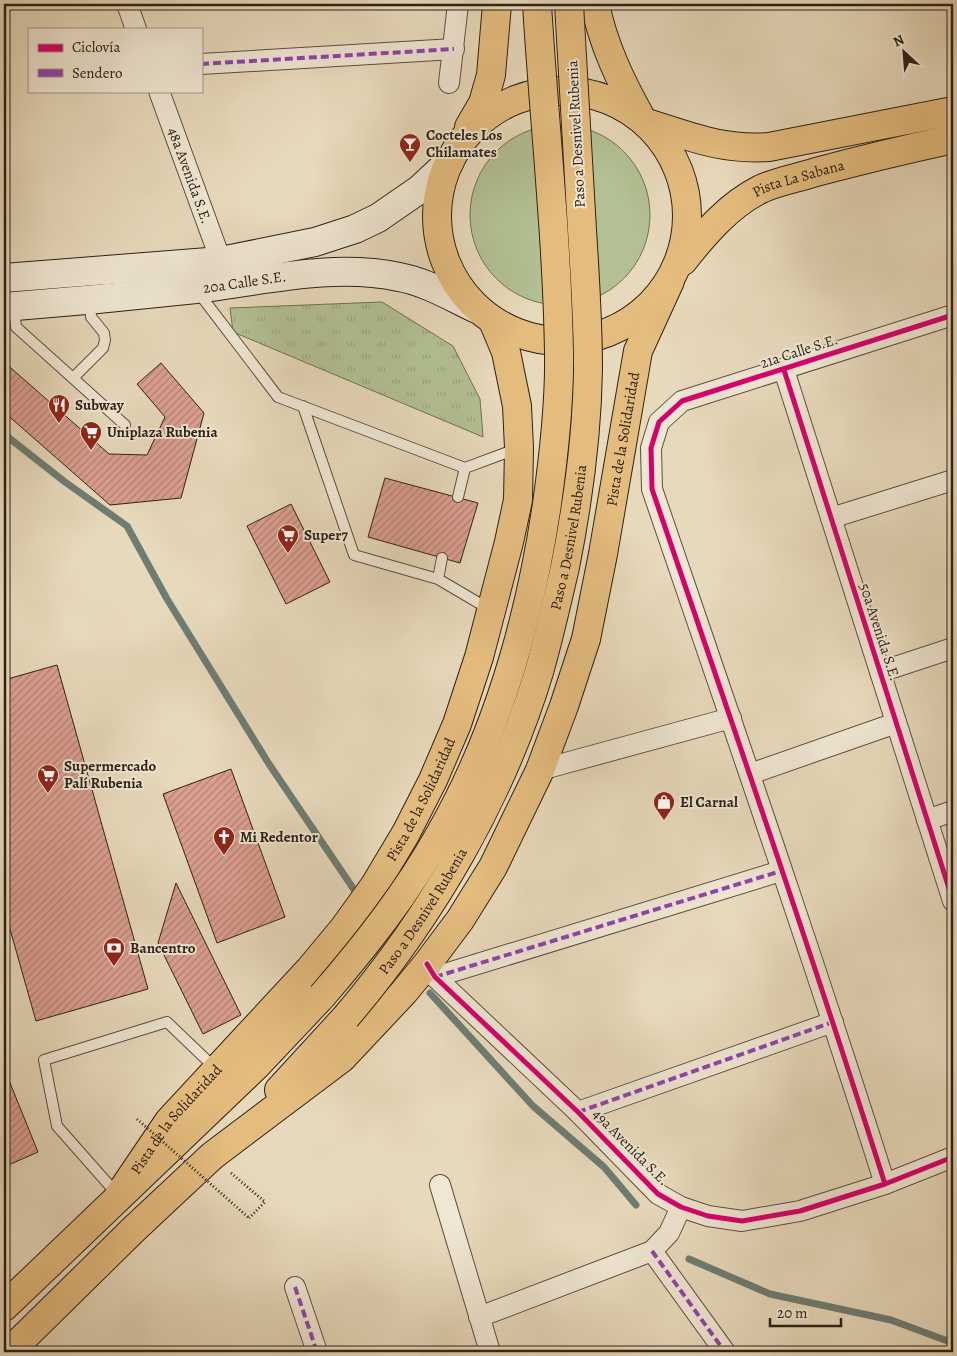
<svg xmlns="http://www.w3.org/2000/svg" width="957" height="1356" font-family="Alegreya,serif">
<defs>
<pattern id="grass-tufts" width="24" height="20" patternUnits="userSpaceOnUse" patternTransform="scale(1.25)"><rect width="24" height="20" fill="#b2c093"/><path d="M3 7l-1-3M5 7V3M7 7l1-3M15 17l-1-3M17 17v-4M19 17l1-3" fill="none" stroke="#99a57e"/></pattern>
<pattern id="building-hatch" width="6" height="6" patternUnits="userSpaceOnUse" patternTransform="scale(1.25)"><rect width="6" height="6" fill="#db9f91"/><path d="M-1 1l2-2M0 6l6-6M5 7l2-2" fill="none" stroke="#b28175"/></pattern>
</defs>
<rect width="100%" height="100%" fill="#e7d9bb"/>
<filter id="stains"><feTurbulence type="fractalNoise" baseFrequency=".004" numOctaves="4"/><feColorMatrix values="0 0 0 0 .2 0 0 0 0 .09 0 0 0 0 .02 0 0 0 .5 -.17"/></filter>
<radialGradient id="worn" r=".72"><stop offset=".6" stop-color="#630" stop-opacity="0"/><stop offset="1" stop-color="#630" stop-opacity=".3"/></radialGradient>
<path fill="url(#grass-tufts)" stroke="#707055" d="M382,302L453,346L480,399L483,437L233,332L230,308Z"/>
<path fill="#b2c093" stroke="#707055" d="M470 215a90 90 0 1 1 180 0a90 90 0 1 1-180 0Z"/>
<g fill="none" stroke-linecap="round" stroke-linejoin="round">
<path stroke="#6d7d73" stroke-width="7" d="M4,434L65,482L127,526L167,599L269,764L359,897
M430,993L533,1106L604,1167L636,1205
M689,1259L770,1294L891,1320L953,1343"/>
</g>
<path fill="url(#building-hatch)" stroke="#2d2117" d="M4,362L109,454L147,455L165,417L137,384L161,363L204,413L181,498L110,505L4,412Z
M385,478L478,503L460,563L368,537Z
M291,504L330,582L286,604L247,526Z
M57,665L148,989L36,1021L4,908V680Z
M231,769L285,917L217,943L163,794Z
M176,883L241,1015L203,1034L158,943Z
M4,1068L38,1152L4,1167Z"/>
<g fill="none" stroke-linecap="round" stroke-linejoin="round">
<g stroke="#5c4f40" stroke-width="12">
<path id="lane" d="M198,292L278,397L465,468
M14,307L16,327L125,425
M73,378L103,348L105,340L104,333L91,317L90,302
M303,406L354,555L438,579L489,609
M458,497L465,468L516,449
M438,579L442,558
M117,1194L57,1126L44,1060L167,1022L215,1068"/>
</g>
<g stroke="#5c4f40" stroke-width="22">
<g id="street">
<path d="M127,4L136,29"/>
<path d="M201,64L454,49"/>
<path d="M449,83L458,4"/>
<path id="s1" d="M159,91L221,261"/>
<path d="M784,370L953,901"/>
<path d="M831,518L953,480"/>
<path d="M880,672L953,648"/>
<path d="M540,770L731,718"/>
<path d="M750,774L896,723"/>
<path d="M927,820L953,811"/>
<path d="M427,964L435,977L578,1112L658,1194L681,1207L708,1216L742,1221L800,1211L885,1184L953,1157"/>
<path d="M435,977L781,871"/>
<path d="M578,1112L833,1022"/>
<path d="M885,1184C811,951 731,720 652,489L651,448L659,422L682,401L953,315"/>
<path d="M440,1185L490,1352"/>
<path d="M652,1251L725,1352"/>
<path d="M295,1287L317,1352"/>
<path d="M479,1317L652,1251L669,1233L681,1207"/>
</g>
</g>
<g stroke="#2d2117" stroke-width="30">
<g id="secondary">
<path d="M4,278L221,261L315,242L355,229L378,218L420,189L450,161"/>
<path id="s2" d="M4,307C68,302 132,296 196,289C263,281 332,263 399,277C427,282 453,298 479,310"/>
</g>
</g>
<g stroke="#2d2117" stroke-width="30">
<g id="primary">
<path d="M595,4C603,44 620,80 640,116"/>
<circle cx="562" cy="216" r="125"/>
<path d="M647,123C692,137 721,150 769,147L953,111"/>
<path d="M469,127L483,103L491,75L497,4"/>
<path id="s3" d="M683,261C705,233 729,205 761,189C778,181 798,178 816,172C861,160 907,149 953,139"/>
<path d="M279,1090L346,1017"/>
<path id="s4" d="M119,1195L169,1121L310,969L344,928L375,885L406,833L433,780L457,724L479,657L509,542L518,500L519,448L517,406L506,352L493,321"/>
<path d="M4,1307L256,1066L322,996"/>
<path id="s5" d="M9,1352L134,1229L212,1156L342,1058L404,992L427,964L460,920L493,867L540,770L564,706L586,639L603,554L638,351L670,281"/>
</g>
</g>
<path stroke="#2d2117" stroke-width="3" stroke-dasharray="1 2.5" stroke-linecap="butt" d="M231,1173L265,1202L249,1218"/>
<use href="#lane" stroke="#efe6d3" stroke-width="10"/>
<use href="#street" stroke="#efe6d3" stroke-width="20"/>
<use href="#secondary" stroke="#efe6d3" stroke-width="28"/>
<use href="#primary" stroke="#e4bc7e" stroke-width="28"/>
<g stroke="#2d2117" stroke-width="30" stroke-linecap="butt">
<g id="primary-bridge">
<path d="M322,996C366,945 407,893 440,834C498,733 530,619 547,504C554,454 560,403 559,352C557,236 544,120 537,4"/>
<path id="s6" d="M346,1017C431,917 501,798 539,672C549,637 557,602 565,567C578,502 587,436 588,369C588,323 585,276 582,230C578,154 573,79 569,4"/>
</g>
</g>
<path stroke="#2d2117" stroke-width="3" stroke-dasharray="1 2.5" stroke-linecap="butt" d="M137,1119L249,1218"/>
<use href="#primary-bridge" stroke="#e4bc7e" stroke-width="28"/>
<path stroke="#8e44ad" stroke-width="4" stroke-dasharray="8 4" stroke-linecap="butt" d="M201,64L454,49
M435,977L781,871
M578,1112L833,1022
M652,1251L725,1352
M295,1287L317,1352
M14,1347L19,1352"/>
<g stroke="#efe6d3" stroke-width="8">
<path id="cycleway" d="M784,370L953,901
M427,964L435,977L578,1112L658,1194L681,1207L708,1216L742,1221L800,1211L885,1184L953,1157
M885,1184C811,951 731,720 652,489L651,448L659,422L682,401L953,315"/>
</g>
<use href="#cycleway" stroke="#d6006c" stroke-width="5"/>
</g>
<defs>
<g id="bar-pin" transform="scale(1.125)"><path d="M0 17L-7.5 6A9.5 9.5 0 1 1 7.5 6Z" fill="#8f2418" stroke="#efe6d3"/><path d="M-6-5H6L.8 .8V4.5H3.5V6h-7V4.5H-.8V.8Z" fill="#fff"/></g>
<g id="restaurant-pin" transform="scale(1.125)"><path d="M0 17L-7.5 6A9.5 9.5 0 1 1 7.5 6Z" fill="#8f2418" stroke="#efe6d3"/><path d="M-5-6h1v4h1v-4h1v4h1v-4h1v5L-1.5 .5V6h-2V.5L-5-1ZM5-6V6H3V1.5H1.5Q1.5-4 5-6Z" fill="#fff"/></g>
<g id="supermarket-pin" transform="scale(1.125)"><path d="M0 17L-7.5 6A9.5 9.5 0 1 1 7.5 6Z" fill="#8f2418" stroke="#efe6d3"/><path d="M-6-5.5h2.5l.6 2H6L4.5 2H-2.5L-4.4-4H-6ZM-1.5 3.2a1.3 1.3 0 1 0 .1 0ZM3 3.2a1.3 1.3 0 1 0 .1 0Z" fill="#fff"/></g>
<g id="shop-pin" transform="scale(1.125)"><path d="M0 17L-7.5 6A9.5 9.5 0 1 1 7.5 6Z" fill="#8f2418" stroke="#efe6d3"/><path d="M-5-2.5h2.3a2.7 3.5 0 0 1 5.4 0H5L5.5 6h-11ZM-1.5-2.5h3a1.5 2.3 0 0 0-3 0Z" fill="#fff"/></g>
<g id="church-pin" transform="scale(1.125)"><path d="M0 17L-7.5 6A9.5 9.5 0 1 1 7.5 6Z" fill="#8f2418" stroke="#efe6d3"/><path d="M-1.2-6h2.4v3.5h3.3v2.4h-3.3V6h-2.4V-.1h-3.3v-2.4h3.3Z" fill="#fff"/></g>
<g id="bank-pin" transform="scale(1.125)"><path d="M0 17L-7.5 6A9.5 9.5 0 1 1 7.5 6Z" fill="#8f2418" stroke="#efe6d3"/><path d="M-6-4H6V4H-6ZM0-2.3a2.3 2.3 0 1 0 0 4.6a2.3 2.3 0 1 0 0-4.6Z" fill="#fff"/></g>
</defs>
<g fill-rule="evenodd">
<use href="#bar-pin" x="410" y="144"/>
<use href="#restaurant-pin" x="59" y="405"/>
<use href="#supermarket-pin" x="91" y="432"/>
<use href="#supermarket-pin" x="288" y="535"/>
<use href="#supermarket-pin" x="48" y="775"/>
<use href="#shop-pin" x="664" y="802"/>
<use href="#church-pin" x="224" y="837"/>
<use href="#bank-pin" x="114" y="948"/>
</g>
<g text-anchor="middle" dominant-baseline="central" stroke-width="4" stroke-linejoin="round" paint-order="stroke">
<g font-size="15" fill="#2d2117" stroke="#efe6d3">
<text transform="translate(576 134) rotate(-93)">Paso a Desnivel Rubenia</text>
<text stroke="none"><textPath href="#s1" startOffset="90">48a Avenida S.E.</textPath></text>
<text stroke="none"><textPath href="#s3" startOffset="146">Pista La Sabana</textPath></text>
<text stroke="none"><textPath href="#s2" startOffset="242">20a Calle S.E.</textPath></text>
<text transform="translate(799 351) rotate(-18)">21a Calle S.E.</text>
<text stroke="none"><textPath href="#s5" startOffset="1139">Pista de la Solidaridad</textPath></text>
<text stroke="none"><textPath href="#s6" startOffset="536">Paso a Desnivel Rubenia</textPath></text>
<text transform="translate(880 632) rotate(72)">50a Avenida S.E.</text>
<text stroke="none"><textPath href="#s4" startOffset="500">Pista de la Solidaridad</textPath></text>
<text stroke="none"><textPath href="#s6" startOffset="131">Paso a Desnivel Rubenia</textPath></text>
<text stroke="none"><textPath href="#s4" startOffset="95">Pista de la Solidaridad</textPath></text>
<text transform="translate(631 1147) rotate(45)">49a Avenida S.E.</text>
</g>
<g font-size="15" font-weight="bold" fill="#2d2117" stroke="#efe6d3" text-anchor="start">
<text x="426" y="135">Cocteles Los<tspan x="426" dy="17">Chilamates</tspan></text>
<text x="75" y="405">Subway</text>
<text x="107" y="432">Uniplaza Rubenia</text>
<text x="304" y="535">Super7</text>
<text x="64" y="766">Supermercado<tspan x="64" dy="17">Palí Rubenia</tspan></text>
<text x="680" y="802">El Carnal</text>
<text x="240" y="837">Mi Redentor</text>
<text x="130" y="948">Bancentro</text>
</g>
</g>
<rect width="957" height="1356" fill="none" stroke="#e7d9bb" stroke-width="20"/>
<rect x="5" y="5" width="947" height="1346" fill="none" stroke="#2d2117" stroke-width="2.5"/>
<rect x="10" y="10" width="937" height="1336" fill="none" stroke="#2d2117"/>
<rect x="28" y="28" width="175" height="65" fill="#efe6d3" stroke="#a19788"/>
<rect x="38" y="44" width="25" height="8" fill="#d6006c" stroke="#a19788"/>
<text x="72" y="52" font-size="15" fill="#2d2117">Ciclovía</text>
<rect x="38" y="69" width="25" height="8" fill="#8e44ad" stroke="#a19788"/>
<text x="72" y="78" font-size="15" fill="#2d2117">Sendero</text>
<g transform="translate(904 52) rotate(334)" stroke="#efe6d3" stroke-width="4" paint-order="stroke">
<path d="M0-4L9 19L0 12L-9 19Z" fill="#2d2117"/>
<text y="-8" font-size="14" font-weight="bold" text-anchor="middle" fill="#2d2117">N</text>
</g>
<path d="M770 1318v8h71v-8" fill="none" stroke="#2d2117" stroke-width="2.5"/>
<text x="777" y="1318" font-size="15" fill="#2d2117" stroke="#efe6d3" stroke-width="4" paint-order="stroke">20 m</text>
<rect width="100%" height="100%" filter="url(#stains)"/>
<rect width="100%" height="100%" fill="url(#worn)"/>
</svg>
